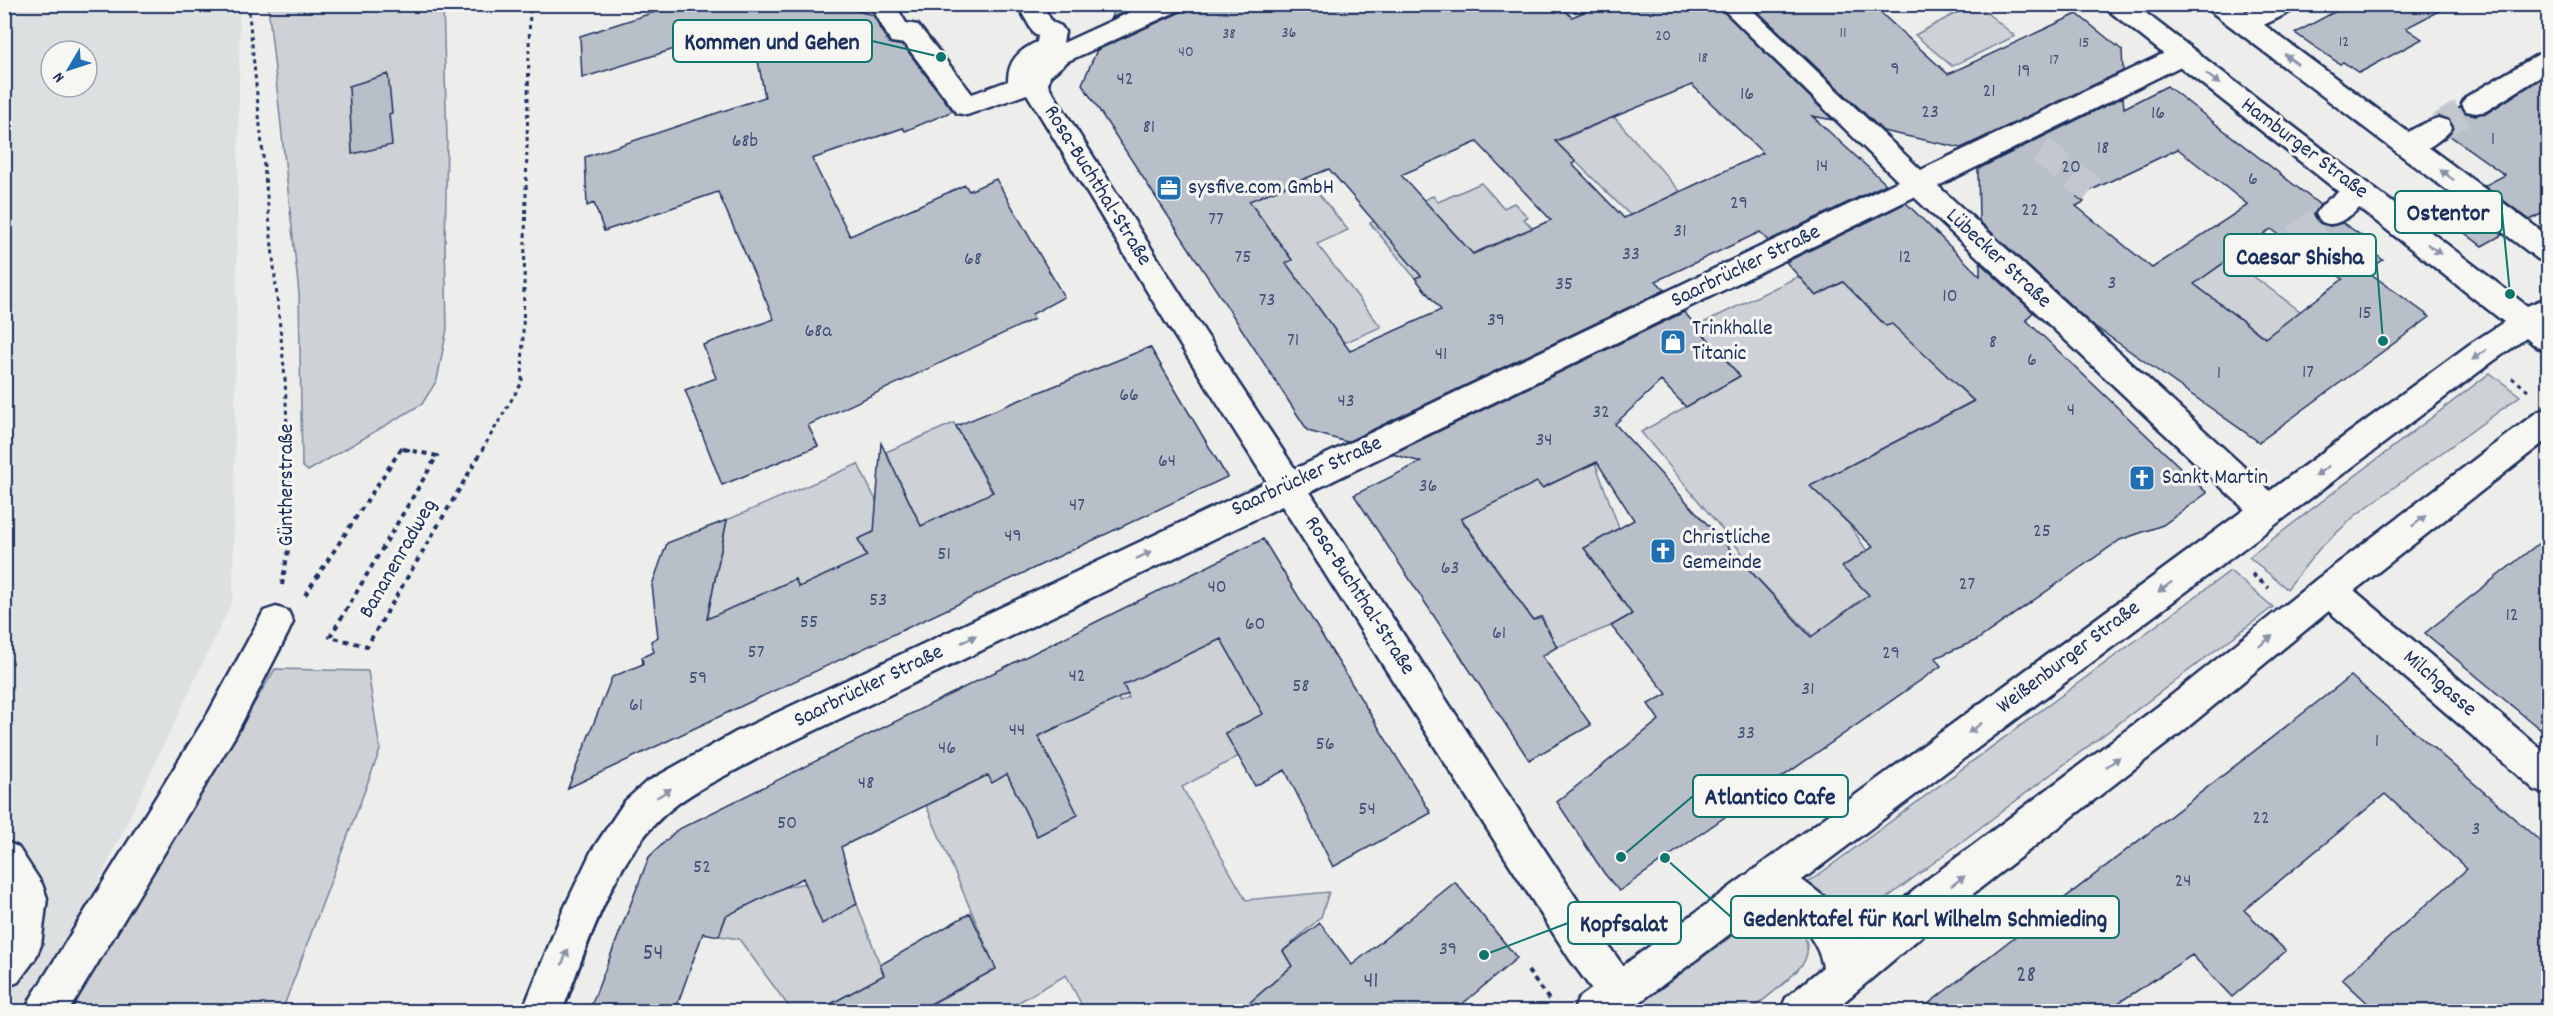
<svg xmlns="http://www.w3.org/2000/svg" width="2553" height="1016" font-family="Dekko,sans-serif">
<rect width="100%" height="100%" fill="#edeeec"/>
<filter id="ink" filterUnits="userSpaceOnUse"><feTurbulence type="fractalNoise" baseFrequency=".0167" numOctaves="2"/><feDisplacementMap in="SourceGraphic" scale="12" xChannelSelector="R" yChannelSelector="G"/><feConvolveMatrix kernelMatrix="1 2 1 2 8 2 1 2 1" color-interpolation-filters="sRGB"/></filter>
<g filter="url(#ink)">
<path fill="#dde0e1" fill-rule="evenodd" d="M5,5H240L233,600L37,1011L5,1012ZM51,51H87V87H51Z"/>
<path fill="#ced2d7" stroke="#74809a" stroke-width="1.5" d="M1976,4L2015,36L1952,66L1915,35L1971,5Z
M268,5H443L447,140L445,245L447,329L437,380L422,404L308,471L302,466L299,293Z
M1614,117L1680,191L1675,194L1677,196L1632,217L1556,142Z
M1306,178L1348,230L1317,244L1381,327L1339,345L1282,264L1292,260L1249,201Z
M1481,183L1504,208L1514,203L1528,217L1524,219L1532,228L1415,278L1370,223L1433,196L1438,202Z
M2230,259L2300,311L2309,317L2266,338L2194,284Z
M1861,273L1866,306L1886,326L1904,318L1935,364L1973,401L1810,486L1849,524L1867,551L1842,567L1887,598L1858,602L1834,620L1819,643L1737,557L1742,553L1641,432L1740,376L1697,326L1799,276L1816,296Z
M2490,373L2520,396L2356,515L2319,549L2287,589L2249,557Z
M954,423L994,496L921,526L886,452Z
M1593,457L1619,528L1584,548L1632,614L1611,626L1557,647L1542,617L1533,620L1451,503L1537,482L1543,488L1584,468Z
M858,464L888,525L858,539L868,560L799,587L795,579L714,627L708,615L727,520Z
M2230,571L2273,607L1847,928L1806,884Z
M1171,636L1182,657L1221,639L1263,714L1225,733L1239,756L1182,787L1246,900L1329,892L1321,917L1283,951L1292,966L1240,1011H1214L1212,1009L1209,1012L1085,1011L1066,975L1003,1011L917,1012L996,969L925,803L928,805L988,775L1007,774L1037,836L1077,815L1039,742L1040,736L1117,697L1120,702L1129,698L1106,654Z
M275,669L368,671L380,750L282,1011H69Z
M764,879L770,894L782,888L805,883L822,923L857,904L884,975L818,1011H792L739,939L719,936L729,909Z
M1769,915C1782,918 1798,922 1804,935C1807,942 1809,949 1806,957C1801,973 1763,1000 1749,1011L1627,1012L1757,918Z"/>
<path fill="#b9bfc8" stroke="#1b2f5e" stroke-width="1.5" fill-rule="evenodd" d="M680,4H821L823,9H849L873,15L889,43L904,46L953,111L905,131L903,128L812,159L850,236L965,185L969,191L996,179L1064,297L1032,314L1034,319L808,425L818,446L722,485L685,390L716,378L703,345L774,319L718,192L604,231L594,203L587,206L585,157L765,97L751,25L582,78L580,36Z
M1117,4H1142L1111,18Z
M1185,4H1558L1572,17L1602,4H1716L1833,120L1812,116L1886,184L1768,241L1760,232L1656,281L1665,290L1347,442L1308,431L1082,84L1097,50L1181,12ZM1692,85L1763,153L1624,218L1572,164L1576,162L1555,141ZM1477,142L1551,220L1473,254L1401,175ZM1329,169L1421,276L1415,278L1441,310L1350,351L1286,263L1292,260L1249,201Z
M1750,4H1871L1948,74L2077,14L2122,50L2123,71L1961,148L1883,131Z
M2349,4H2452L2406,28L2422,39L2359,73L2343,62L2340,64L2295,33Z
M388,74L392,113L389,114L392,145L352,154L349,86Z
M2548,74V210L2530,220L2484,186L2505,175L2449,135L2454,127L2450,120L2443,117L2461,106L2466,113L2476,115L2487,113Z
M2167,86L2320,205L2314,215L2319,223L2330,226L2343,223L2371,242L2366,247L2383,260L2367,271L2430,317L2259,442L2090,323L1979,221L1978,169L2123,97L2124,108ZM2178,149L2248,205L2152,268L2076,206L2084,202L2077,197ZM2271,229L2343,279L2265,338L2194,284Z
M2456,200L2502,235L2482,246L2436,211Z
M1906,203L1980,276V263L2033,312L2026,320L2207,493L2163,525L2120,540L1977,640L1935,658L1941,666L1619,891L1604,873L1557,802L1659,720L1648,704L1667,694L1611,626L1632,614L1584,548L1634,520L1597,462L1542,488L1537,482L1461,519L1533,620L1541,617L1557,647L1542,656L1591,725L1529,760L1354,495L1421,462L1392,454L1684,312L1740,376L1686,407L1661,381L1615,424L1811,637L1869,595L1842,567L1873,547L1810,486L1974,401L1892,324L1886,326L1843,282L1816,296L1786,262Z
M1150,347L1227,477L568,788L612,677L643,664L642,657L654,652L651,641L658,637L652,585L667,543L727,520L707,619L795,579L799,587L867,556L858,539L874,532L881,443L921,526L993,492L956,426Z
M2548,536V736L2425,633Z
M1263,539L1431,813L1333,867L1285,770L1255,786L1225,733L1263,714L1221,639L1123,685L1128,694L1038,736L1078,815L1037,836L1007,774L992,783L988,775L841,847L857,904L822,924L803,878L726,916L719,936L703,933L675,1011H589L649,857L677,830Z
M2351,676L2548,848V1011H2376L2342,979L2467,869L2385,794L2244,910L2286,951L2232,997L2192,955L2106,1011H1919Z
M1455,882L1517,958L1454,1011H1240L1292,966L1283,951L1320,923L1352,965Z
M970,913L996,969L917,1011H818L884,975L880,965Z"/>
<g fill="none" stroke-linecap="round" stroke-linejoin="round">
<path stroke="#c3c8d0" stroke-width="28" stroke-dasharray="28 14" stroke-linecap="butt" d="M2438,128L2476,104
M2041,151L2092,190
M2296,239L2330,214"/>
<g stroke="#1b2f5e" stroke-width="5">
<path id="minor" d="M870,4H895L906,23L918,25L972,94L1008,81C1008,61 1019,50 1037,42L1038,36L1034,34L1017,4H1042L1052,22L1061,26L1065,32L1063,43L1148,4H1183L1180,10L1068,61L1050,76L1048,85L1189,308L1295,469L1898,181L1718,4H1746L1921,170L2173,49L2182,46L2191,49L2195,55L2191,61L1938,186L2280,500L2285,510L2280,520L2268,524L2256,520L1914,197L1310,492L1597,930L1632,978L1638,992L1632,1006L1619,1012L1604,1006L1569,958L1282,506L762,756C732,773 698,787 671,809C614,855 588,945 562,1012H522L562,913L591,852L625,801L645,783L736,732L1267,482L1167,324L1027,94L967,115L957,113L905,44L891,42Z
M2262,4H2297L2294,10C2276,18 2254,34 2235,29L2231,23L2235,17Z
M2548,51V72L2486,111L2476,113L2466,111L2462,104L2466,97L2539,54Z
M2438,118L2448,121L2452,128C2446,137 2419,156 2408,156C2404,156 2401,154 2398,153L2394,146C2402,133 2423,123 2438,118Z
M2360,182L2370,185L2374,192C2369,202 2342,225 2330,224C2326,224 2323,222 2320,221L2316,214C2324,200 2344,186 2360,182Z
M2329,575L2341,579L2548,755V795L2535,790L2317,601L2312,590L2317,579Z
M276,607L288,611L293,622L288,633L235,736L68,1012H25L31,998L209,712L264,611Z
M4,841L18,847L42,884L47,898L41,945L35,959L18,982L4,988V924L8,902L4,896Z"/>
</g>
<g stroke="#1b2f5e" stroke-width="5">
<path id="major" d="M2105,4H2134L2527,306L2548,297V351L2537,347L2526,338L2492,362L1802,880L1835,905L1856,939L1928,879L2157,707L2317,579L2537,412L2548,408V439L2341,601L2183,731L1956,907L1832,1012H1780L1786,998L1823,967C1819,945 1804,924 1784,913C1778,910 1770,910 1764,908L1627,1012H1573L1579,998L2470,344L2504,322L2108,10Z
M2206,4H2236L2548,236V262L2538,259L2209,10Z"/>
</g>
<path stroke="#1b2f5e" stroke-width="3" stroke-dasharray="4 4" stroke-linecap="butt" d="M252,4L249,14L285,378L288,450
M2512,378L2528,390
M400,450L401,448L410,450
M482,450L522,382L530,4"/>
<path stroke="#1b2f5e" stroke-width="4" stroke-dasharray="5 5" stroke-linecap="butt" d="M403,449L437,456L330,637L367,646L483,449
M2252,574L2269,588
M282,585L291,533L288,449
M305,595L401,449
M1528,971L1550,1001"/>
<use href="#minor" fill="#f6f6f2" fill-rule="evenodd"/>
<use href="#major" fill="#f6f6f2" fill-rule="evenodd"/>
</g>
<defs><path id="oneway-solid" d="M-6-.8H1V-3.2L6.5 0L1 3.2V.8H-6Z" transform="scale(1.5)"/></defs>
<g fill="#8892a8">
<use href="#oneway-solid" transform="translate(2291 59) rotate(-143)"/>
<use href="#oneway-solid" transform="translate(2213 79) rotate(38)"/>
<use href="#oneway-solid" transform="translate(2447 175) rotate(-143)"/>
<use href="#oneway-solid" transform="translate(2434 249) rotate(37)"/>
<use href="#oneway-solid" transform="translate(2479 355) rotate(144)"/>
<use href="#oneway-solid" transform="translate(2322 471) rotate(144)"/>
<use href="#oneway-solid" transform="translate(2419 521) rotate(-38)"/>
<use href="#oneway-solid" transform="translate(1144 555) rotate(-26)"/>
<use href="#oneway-solid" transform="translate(2165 587) rotate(143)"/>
<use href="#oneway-solid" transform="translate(969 639) rotate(-26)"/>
<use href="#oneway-solid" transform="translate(2266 641) rotate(-39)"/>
<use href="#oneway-solid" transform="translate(1975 728) rotate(143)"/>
<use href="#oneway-solid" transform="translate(2113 762) rotate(-37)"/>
<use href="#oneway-solid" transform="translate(664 793) rotate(-32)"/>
<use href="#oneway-solid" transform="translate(1958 881) rotate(-37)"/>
<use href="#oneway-solid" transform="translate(565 957) rotate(-68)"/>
</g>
</g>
<defs>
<g id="office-square" transform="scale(1.35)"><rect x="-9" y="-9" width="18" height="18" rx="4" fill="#1f6fb2" stroke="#f6f6f2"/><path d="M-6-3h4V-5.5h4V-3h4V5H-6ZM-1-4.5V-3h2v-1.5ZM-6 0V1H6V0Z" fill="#fff"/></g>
<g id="shop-square" transform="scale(1.35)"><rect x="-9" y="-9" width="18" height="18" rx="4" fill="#1f6fb2" stroke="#f6f6f2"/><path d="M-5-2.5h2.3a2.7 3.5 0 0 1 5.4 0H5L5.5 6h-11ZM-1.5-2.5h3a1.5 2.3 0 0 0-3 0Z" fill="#fff"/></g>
<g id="church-square" transform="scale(1.35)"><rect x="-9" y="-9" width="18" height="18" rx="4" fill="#1f6fb2" stroke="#f6f6f2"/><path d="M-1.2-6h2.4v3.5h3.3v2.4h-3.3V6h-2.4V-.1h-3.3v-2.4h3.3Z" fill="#fff"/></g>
</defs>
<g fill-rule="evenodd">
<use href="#office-square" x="1169" y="188"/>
<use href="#shop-square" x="1673" y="342"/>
<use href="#church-square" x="2142" y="478"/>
<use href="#church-square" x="1663" y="551"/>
</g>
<g text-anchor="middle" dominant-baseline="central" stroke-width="6" stroke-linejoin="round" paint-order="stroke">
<g font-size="16" fill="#425378">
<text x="1289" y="33">36</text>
<text x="1843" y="33">11</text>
<text x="1229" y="34">38</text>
<text x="1663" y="36">20</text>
<text x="2344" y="42">12</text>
<text x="2084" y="43">15</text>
<text x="1186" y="52">40</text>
<text x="1703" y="58">18</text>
<text x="2054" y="60">17</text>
</g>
<g font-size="20" fill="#425378">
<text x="1895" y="70">9</text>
<text x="2024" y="72">19</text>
<text x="1125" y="80">42</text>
<text x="1989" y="92">21</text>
<text x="1747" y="95">16</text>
<text x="1930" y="113">23</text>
<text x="2158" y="114">16</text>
<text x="1149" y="128">81</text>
<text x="2493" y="140">1</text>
<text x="745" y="142">68b</text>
<text x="2103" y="149">18</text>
<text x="1822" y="167">14</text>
<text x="2071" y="168">20</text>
<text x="2253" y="180">6</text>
<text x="1739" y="204">29</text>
<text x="2030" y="211">22</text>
<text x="1216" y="220">77</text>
<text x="1680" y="232">31</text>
<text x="1631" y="255">33</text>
<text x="1243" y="258">75</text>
<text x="1905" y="258">12</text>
<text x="973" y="260">68</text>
<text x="2112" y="284">3</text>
<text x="1564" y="285">35</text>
<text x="1950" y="297">10</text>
<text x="1267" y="301">73</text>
<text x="2365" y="314">15</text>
<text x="1496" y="321">39</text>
<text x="818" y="332">68a</text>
<text x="1293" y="341">71</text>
<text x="1993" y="343">8</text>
<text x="1441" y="355">41</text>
<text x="2032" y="361">6</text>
<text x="2308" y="373">17</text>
<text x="2219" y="374">1</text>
<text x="1129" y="396">66</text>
<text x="1346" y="402">43</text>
<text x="2071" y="411">4</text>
<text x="1601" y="413">32</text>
<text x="1544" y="441">34</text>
<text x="1167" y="462">64</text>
<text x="1428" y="487">36</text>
<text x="1077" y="506">47</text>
<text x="2042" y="532">25</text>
<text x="1013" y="537">49</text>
<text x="944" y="555">51</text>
<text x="1450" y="569">63</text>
<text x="1967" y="585">27</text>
<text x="1217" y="588">40</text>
<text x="878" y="601">53</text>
<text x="2512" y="616">12</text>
<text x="809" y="623">55</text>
<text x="1255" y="625">60</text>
<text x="1499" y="634">61</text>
<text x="756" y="653">57</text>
<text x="1891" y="654">29</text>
<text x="1077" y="677">42</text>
<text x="698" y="679">59</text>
<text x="1301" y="687">58</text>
<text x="1808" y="690">31</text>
<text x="636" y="706">61</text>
<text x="1017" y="731">44</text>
<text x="1746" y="734">33</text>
<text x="2377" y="742">1</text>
<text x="1325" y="745">56</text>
<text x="947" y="749">46</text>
<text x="866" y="784">48</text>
<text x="1367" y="810">54</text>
<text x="2261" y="819">22</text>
<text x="787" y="824">50</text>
<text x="2476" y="830">3</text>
<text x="702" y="868">52</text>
<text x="2183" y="882">24</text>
<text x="1448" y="950">39</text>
</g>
<g font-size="22" fill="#1b2f5e" stroke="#f6f6f2">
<text transform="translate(2304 149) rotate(37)">Hamburger Straße</text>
<text transform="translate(1097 186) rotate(58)">Rosa-Buchthal-Straße</text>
<text transform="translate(1998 259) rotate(43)">Lübecker Straße</text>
<text transform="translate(1746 267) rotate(-26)">Saarbrücker Straße</text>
<text transform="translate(1307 477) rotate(-25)">Saarbrücker Straße</text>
<text transform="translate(287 485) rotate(-90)">Güntherstraße</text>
<text transform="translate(399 559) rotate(-60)">Bananenradweg</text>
<text transform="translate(1359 596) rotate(57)">Rosa-Buchthal-Straße</text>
<text transform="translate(2069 658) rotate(-37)">Weißenburger Straße</text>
<text transform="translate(2439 684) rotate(41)">Milchgasse</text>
<text transform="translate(869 687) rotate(-26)">Saarbrücker Straße</text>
</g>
<g font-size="22" fill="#1b2f5e" stroke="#f6f6f2" text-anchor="start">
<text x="1188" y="188">sysfive.com GmbH</text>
<text x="1692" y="329">Trinkhalle<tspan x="1692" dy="25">Titanic</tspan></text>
<text x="2162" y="478">Sankt Martin</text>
<text x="1682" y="538">Christliche<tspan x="1682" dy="25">Gemeinde</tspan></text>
</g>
<g font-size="24" fill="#425378">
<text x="653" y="954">54</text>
<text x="2026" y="976">28</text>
<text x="1371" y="982">41</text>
</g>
</g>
<path fill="none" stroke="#0f766e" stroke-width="2" d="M941 57L872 41M2510 294L2502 212M2383 341L2376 255M1621 857L1693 796M1665 858L1731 917M1484 955L1568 923"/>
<g fill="#0f766e" stroke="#f6f6f2" stroke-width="2">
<circle cx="941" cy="57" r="6"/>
<circle cx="2510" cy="294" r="6"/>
<circle cx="2383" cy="341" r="6"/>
<circle cx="1621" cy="857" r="6"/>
<circle cx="1665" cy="858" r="6"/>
<circle cx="1484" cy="955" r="6"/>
</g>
<g fill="#f6f6f2" stroke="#0f766e" stroke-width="2">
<rect x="673" y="20" width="199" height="42" rx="6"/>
<rect x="2395" y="191" width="107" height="42" rx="6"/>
<rect x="2224" y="234" width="152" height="42" rx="6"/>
<rect x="1693" y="775" width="155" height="42" rx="6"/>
<rect x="1731" y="896" width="388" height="42" rx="6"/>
<rect x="1568" y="902" width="113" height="42" rx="6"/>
</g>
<g font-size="24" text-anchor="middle" font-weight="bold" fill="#1b2f5e">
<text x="772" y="49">Kommen und Gehen</text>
<text x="2448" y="220">Ostentor</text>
<text x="2300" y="264">Caesar Shisha</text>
<text x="1770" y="804">Atlantico Cafe</text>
<text x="1925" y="926">Gedenktafel für Karl Wilhelm Schmieding</text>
<text x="1624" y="931">Kopfsalat</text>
</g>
<rect width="2553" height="1016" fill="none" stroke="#f6f6f2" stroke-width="24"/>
<rect x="12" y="12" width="2529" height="992" fill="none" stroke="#1b2f5e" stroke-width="2" filter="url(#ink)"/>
<g transform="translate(69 69) rotate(231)"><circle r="28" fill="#f6f6f2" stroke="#9ea6b7" stroke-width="1.5"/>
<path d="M0-4.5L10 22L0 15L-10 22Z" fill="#1f6fb2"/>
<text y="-9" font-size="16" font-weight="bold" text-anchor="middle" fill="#1b2f5e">N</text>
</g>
</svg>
